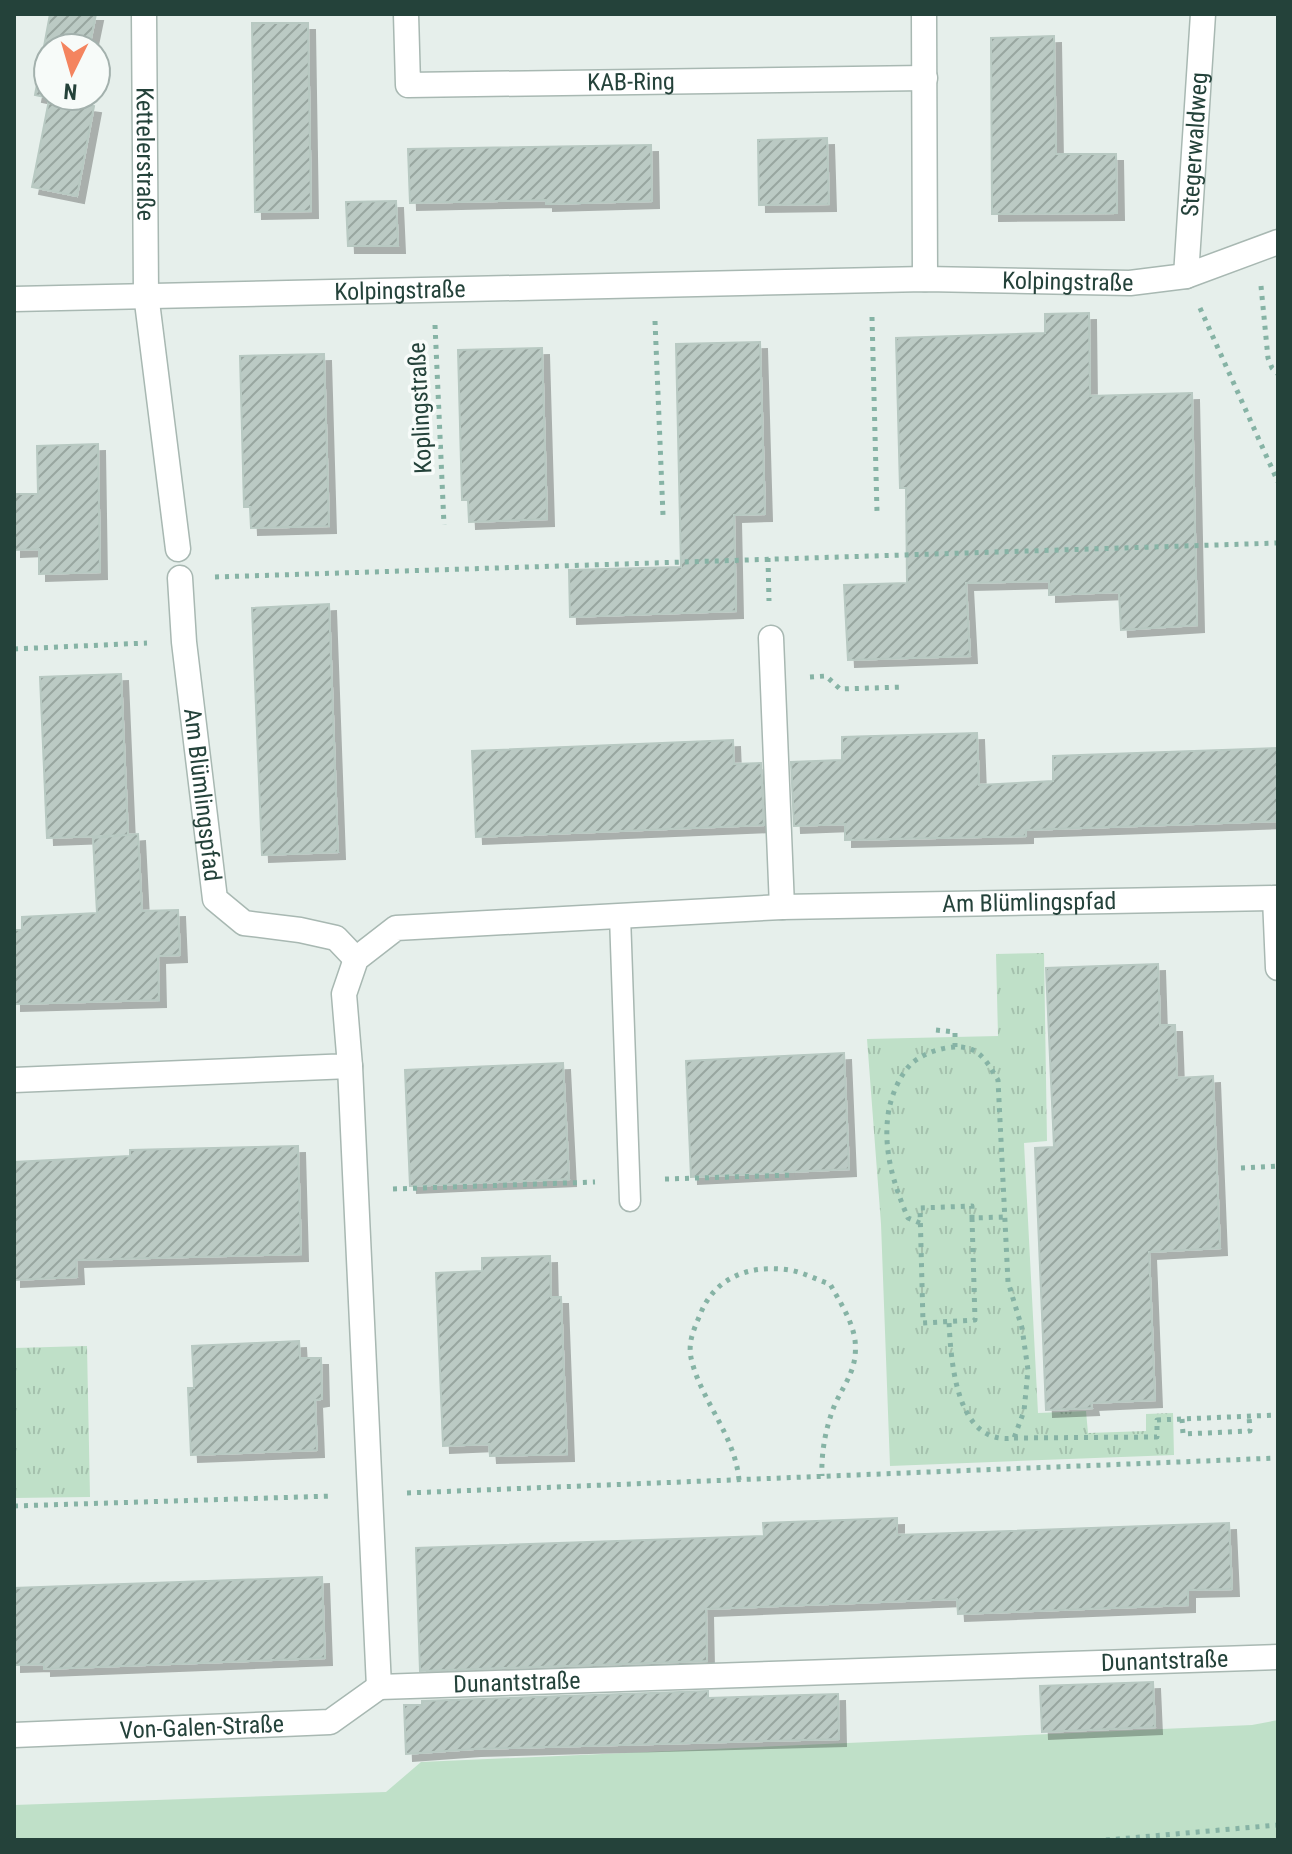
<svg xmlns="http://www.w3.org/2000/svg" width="1292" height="1854" font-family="'Roboto Condensed',sans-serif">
<defs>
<pattern id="park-tufts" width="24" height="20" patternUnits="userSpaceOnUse" patternTransform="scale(2)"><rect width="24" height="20" fill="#bfe0c8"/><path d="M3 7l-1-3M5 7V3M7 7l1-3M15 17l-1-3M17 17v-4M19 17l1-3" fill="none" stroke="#a4c1ad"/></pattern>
<pattern id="building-hatch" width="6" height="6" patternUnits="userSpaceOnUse" patternTransform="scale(2)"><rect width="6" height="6" fill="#bbcac4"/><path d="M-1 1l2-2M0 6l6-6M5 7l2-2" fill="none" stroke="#98a6a0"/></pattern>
<filter id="shadow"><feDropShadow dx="7" dy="7" stdDeviation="0" flood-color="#0004"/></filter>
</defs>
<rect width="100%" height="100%" fill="#e6efeb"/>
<path fill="#bfe0c8" d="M1278,1720V1840H14V1805L386,1792L421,1762L1252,1725Z"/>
<path fill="url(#park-tufts)" d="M1044,953L1047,1141L1024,1143L1038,1413L1086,1411L1088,1433L1146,1431V1414L1173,1413L1174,1455L890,1466L881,1224L867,1039L998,1036L996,954Z
M87,1346L90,1497L14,1498V1348Z"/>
<path fill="url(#building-hatch)" stroke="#b8c9c2" stroke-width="2" filter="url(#shadow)" d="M50,14H96L89,48H48V96H79L78,104L35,95Z
M252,23H308L311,211L255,212Z
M1054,36L1056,154H1116L1117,213L992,214L991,38Z
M49,100L94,106L77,196L32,187Z
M827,138L829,204L759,205L758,140Z
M651,145L652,201L546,204V200L410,203L408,149Z
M396,201L398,246H348L346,202Z
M1089,313L1090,396L1192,393L1197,625L1121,630L1119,592L1049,595V581L966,583L970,656L848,660L844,585L907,583L906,488H900L896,338L1045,333V314Z
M760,342L765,514L734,515L736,611L570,617L569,570L681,567L676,344Z
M542,348L547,519L469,522L468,500H462L458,350Z
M324,354L329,526L251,528L250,507H244L240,356Z
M98,444L100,572L39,574V549L14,550V494H38L37,446Z
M329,604L338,852L262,855L252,608Z
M121,674L128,835L47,838L40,677Z
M977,733L979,785L1053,781V756L1278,748V821L1026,830V836L845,840V824L794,826L791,762L842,760V737Z
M733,740L734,764L761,763L764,825L476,837L472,751Z
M138,834L142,911L178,910L180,955L158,956L159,1000L14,1004V930H22V917L97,913L93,838Z
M1158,964L1160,1025H1175L1177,1078L1213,1076L1220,1248L1149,1252L1155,1400L1091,1403L1092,1408L1046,1410L1035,1148L1054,1147L1046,968Z
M844,1053L849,1169L691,1177L686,1061Z
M563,1063L569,1179L410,1186L405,1070Z
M298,1146L301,1254L76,1260L77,1277L14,1280V1162L130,1156V1150Z
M550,1256L551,1297H561L567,1454L490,1456L489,1444L443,1446L436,1273L482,1271V1258Z
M299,1341L300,1358H321L322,1399L315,1400L317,1450L191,1455L188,1388H194L192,1346Z
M897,1518V1535L1229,1523L1232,1589L1188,1590V1605L958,1614L957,1599L706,1609L707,1661L420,1671L416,1548L764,1536L763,1523Z
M322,1577L325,1658L44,1669V1664L14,1665V1588Z
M1153,1682L1155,1727L1042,1732L1040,1686Z
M708,1691V1698L838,1694L839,1739L474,1749L406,1754L404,1705H422V1701Z"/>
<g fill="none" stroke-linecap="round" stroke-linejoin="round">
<g stroke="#a8b8b2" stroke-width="23">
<path id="service" d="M620,916L630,1201"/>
</g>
<g stroke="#a8b8b2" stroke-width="27">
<g id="minor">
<path id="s1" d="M144,14L146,294L178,549"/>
<path id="s2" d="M406,14L408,85L925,78"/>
<path d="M924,14L925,279"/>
<path id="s3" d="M1186,276L1203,14"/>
<path id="s4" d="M14,299L925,279L1130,283L1186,276L1278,242"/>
<path id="s5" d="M180,578L184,642L215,899L244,923L300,930L336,938L356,959"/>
<path d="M771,638L782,907"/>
<path d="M1275,898L1278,968"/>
<path d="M350,1066L379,1687"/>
<path id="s6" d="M14,1080L350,1066L344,994L356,959L396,928L782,907L1278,898"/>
<path id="s7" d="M379,1687L1278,1657"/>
<path id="s8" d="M14,1735L330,1722L379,1687"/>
</g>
</g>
<path stroke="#86b3a5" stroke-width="5" stroke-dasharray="4 6" stroke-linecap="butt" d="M1261,286L1268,358L1272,368L1278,374
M1200,308L1278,482
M872,317L877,512
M655,321L663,515
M435,325L444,525
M768,558L769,601
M215,577L1278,543
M14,649L147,643
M810,677L826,676L840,689L904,687
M936,1030L955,1032V1047
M1241,1168L1278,1166
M665,1179L795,1175
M393,1189L595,1182
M972,1218L975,1320L923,1323L920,1208L972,1206V1218L1005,1217
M920,1223L908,1218C893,1183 882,1147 889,1109C892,1094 900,1075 911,1064C925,1051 957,1041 975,1051C986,1058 991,1069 998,1080L1008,1282L1022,1328L1028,1370L1024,1411L1014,1438C956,1446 951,1362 949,1322
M1182,1419L1183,1434L1250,1431L1249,1416
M1014,1438L1157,1437V1420L1278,1415
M739,1480C735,1436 703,1403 692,1362C687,1344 693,1331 700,1315C714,1277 751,1264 789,1270C803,1272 817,1280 830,1284C840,1302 852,1320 855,1340C858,1368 846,1381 835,1404C826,1426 821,1452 822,1476
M407,1493L1278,1458
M14,1506L333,1496
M1106,1840L1278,1825"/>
<use href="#service" stroke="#fff" stroke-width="20"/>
<use href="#minor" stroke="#fff" stroke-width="24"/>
</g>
<g text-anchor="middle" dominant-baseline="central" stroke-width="7" stroke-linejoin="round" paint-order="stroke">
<g font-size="24" fill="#24423a" stroke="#f7fbf9">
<text stroke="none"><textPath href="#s2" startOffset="294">KAB-Ring</textPath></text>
<text stroke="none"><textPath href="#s3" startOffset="132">Stegerwaldweg</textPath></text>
<text stroke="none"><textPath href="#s1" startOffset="140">Kettelerstraße</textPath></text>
<text stroke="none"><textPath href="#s4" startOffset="1054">Kolpingstraße</textPath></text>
<text stroke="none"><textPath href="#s4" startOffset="386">Kolpingstraße</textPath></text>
<text transform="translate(420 408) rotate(-93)">Koplingstraße</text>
<text stroke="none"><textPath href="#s5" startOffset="218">Am Blümlingspfad</textPath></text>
<text stroke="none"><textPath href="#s6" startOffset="1130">Am Blümlingspfad</textPath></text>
<text stroke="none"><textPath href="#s7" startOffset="786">Dunantstraße</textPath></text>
<text stroke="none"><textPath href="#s7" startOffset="138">Dunantstraße</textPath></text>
<text stroke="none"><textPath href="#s8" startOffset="188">Von-Galen-Straße</textPath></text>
</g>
</g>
<rect width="1292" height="1854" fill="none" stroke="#24423a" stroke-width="32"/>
<g transform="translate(72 72) rotate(185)"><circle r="38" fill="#f7fbf9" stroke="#a3b1ad" stroke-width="2"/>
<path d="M0-6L14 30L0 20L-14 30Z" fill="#f4845f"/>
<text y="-12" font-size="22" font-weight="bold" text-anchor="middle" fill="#24423a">N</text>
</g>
</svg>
